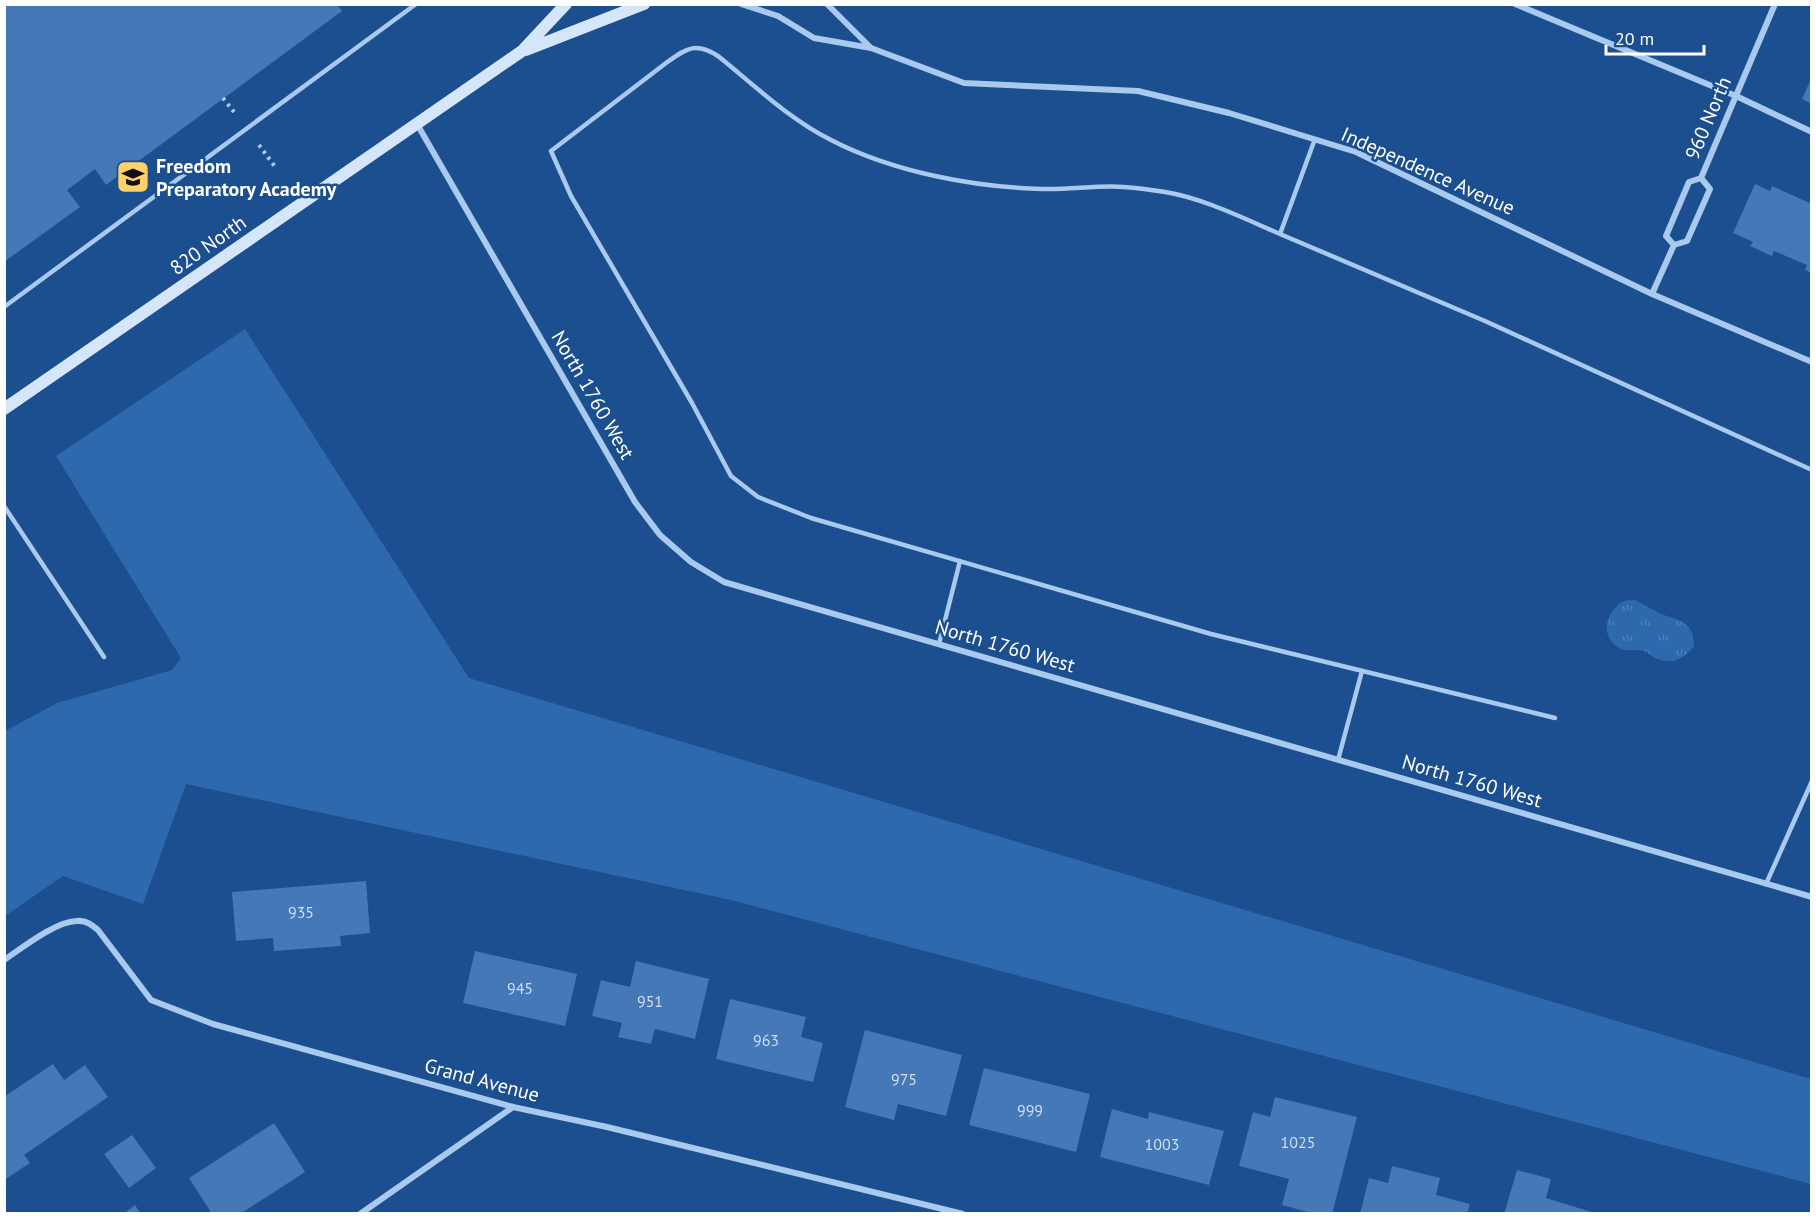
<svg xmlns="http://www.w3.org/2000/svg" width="1816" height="1218" font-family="'PT Sans',sans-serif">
<defs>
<pattern id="park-tufts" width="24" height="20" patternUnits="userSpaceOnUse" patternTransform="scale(1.5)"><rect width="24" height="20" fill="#2e69ad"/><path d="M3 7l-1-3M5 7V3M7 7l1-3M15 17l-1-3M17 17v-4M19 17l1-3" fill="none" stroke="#4d80b9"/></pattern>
</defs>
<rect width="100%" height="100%" fill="#1b4f8f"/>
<path fill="#2e69ad" d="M245,329L469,678L1811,1079V1184L731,900L186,784L143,904L63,876L5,916V731L57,703L172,670L181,658L56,456Z"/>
<path fill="url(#park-tufts)" d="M1635,600L1661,614L1681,621L1689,627L1693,635L1694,646C1685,658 1673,665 1658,659C1653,658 1650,654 1646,652C1638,648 1628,653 1619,648C1602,638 1604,617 1618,605C1622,600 1629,600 1635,600Z"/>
<path fill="#4478b7" d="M4,4H337L342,11L106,185L95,169L67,190L80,207L4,262Z
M1812,77V104L1802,99Z
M1755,184L1770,191L1772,186L1812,204V273L1805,270L1807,265L1774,251L1772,256L1750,246L1753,242L1733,233Z
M366,881L370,933L340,936L341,946L274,951L273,938L236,941L232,892Z
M475,951L577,974L565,1026L463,1003Z
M636,961L709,979L695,1039L655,1029L651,1044L618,1037L622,1023L592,1016L601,980L630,987Z
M730,999L806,1017L801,1037L823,1043L813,1082L716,1059Z
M865,1030L962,1055L946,1116L898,1104L894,1120L845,1107Z
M53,1064L64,1080L85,1065L108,1097L24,1155L30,1163L4,1180V1097Z
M984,1068L1090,1094L1076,1152L969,1125Z
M1275,1097L1357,1117L1332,1214H1315L1282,1205L1289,1179L1239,1166L1253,1112L1270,1117Z
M1112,1109L1148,1119L1149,1112L1224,1131L1209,1185L1100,1157Z
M274,1123L305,1172L240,1214H212L189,1178Z
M132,1135L156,1168L129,1188L104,1154Z
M1392,1166L1440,1178L1436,1195L1470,1204L1467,1214H1360L1369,1178L1388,1183Z
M1517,1170L1551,1179L1546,1198L1598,1214H1504Z
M135,1205L141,1214H123Z"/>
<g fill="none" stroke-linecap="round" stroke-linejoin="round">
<path stroke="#a9c9ee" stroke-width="4" stroke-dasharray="3 4.5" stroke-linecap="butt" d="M223,98L234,112
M259,145L276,168"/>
<path stroke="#a9c9ee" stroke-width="4.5" d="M1315,139L1280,234L1485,321L1812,470
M1280,234C1245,219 1203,198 1165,192C1152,190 1138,188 1124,187C1097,185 1070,190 1042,189C973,187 893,172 831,140C789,119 754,85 718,56C695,41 686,49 666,63L551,151L571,196L692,403L731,476L758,497L811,518L1211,634L1555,718
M4,307L416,4
M4,506L104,657
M939,644L960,561
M1338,760L1362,671
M1766,884L1812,781"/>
<path stroke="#a9c9ee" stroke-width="6" d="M741,4L778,16L814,38L871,48L964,83L1138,91L1229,113L1356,152L1652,294L1812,362
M827,4L871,48
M1515,4L1736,96L1812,132
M417,124L635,502L660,535L691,562L724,582L1812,897
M1674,245L1666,236L1689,182L1701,178L1775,4
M1674,245L1687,241L1710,189L1701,178
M1652,294L1674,245
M4,960C22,948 56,921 77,921C86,920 92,925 98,930L151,1000L213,1024L513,1107L607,1127L963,1214
M360,1214L513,1107"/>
<path stroke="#d6e6fa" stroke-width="12" d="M526,50L644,4
M4,409L522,51L566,4"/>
</g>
<defs>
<g id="school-square" transform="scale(1.725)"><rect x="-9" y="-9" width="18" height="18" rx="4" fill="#ffd166" stroke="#1b4f8f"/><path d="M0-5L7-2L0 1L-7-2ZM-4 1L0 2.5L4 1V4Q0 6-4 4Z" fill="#111"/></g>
</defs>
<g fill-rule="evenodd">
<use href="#school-square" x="133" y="177"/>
</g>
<g text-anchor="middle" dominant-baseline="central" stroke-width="5" stroke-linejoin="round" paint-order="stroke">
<g font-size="16" fill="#d0dded">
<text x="301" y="912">935</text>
<text x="520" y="988">945</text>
<text x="650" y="1001">951</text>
<text x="766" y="1040">963</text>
<text x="904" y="1079">975</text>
<text x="1030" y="1110">999</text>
<text x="1298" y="1142">1025</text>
<text x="1162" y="1144">1003</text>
</g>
<g font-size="20" fill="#fff" stroke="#1b4f8f">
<text transform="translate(1708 118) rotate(-67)">960 North</text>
<text transform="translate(1428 171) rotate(24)">Independence Avenue</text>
<text transform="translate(208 245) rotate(-35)">820 North</text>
<text transform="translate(593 395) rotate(60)">North 1760 West</text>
<text transform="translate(1005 646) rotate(16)">North 1760 West</text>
<text transform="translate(1472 781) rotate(16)">North 1760 West</text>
<text transform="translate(482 1080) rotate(15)">Grand Avenue</text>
</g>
<g font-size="20" font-weight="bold" fill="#fff" stroke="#1b4f8f" text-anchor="start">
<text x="156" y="166">Freedom<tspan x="156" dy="23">Preparatory Academy</tspan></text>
</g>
</g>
<rect width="1816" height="1218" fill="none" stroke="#ffffff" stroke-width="12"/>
<path d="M1606 45v9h98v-9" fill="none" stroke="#ffffff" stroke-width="3"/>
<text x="1615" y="45" font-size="18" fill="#ffffff" stroke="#1b4f8f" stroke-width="4.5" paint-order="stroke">20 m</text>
</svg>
